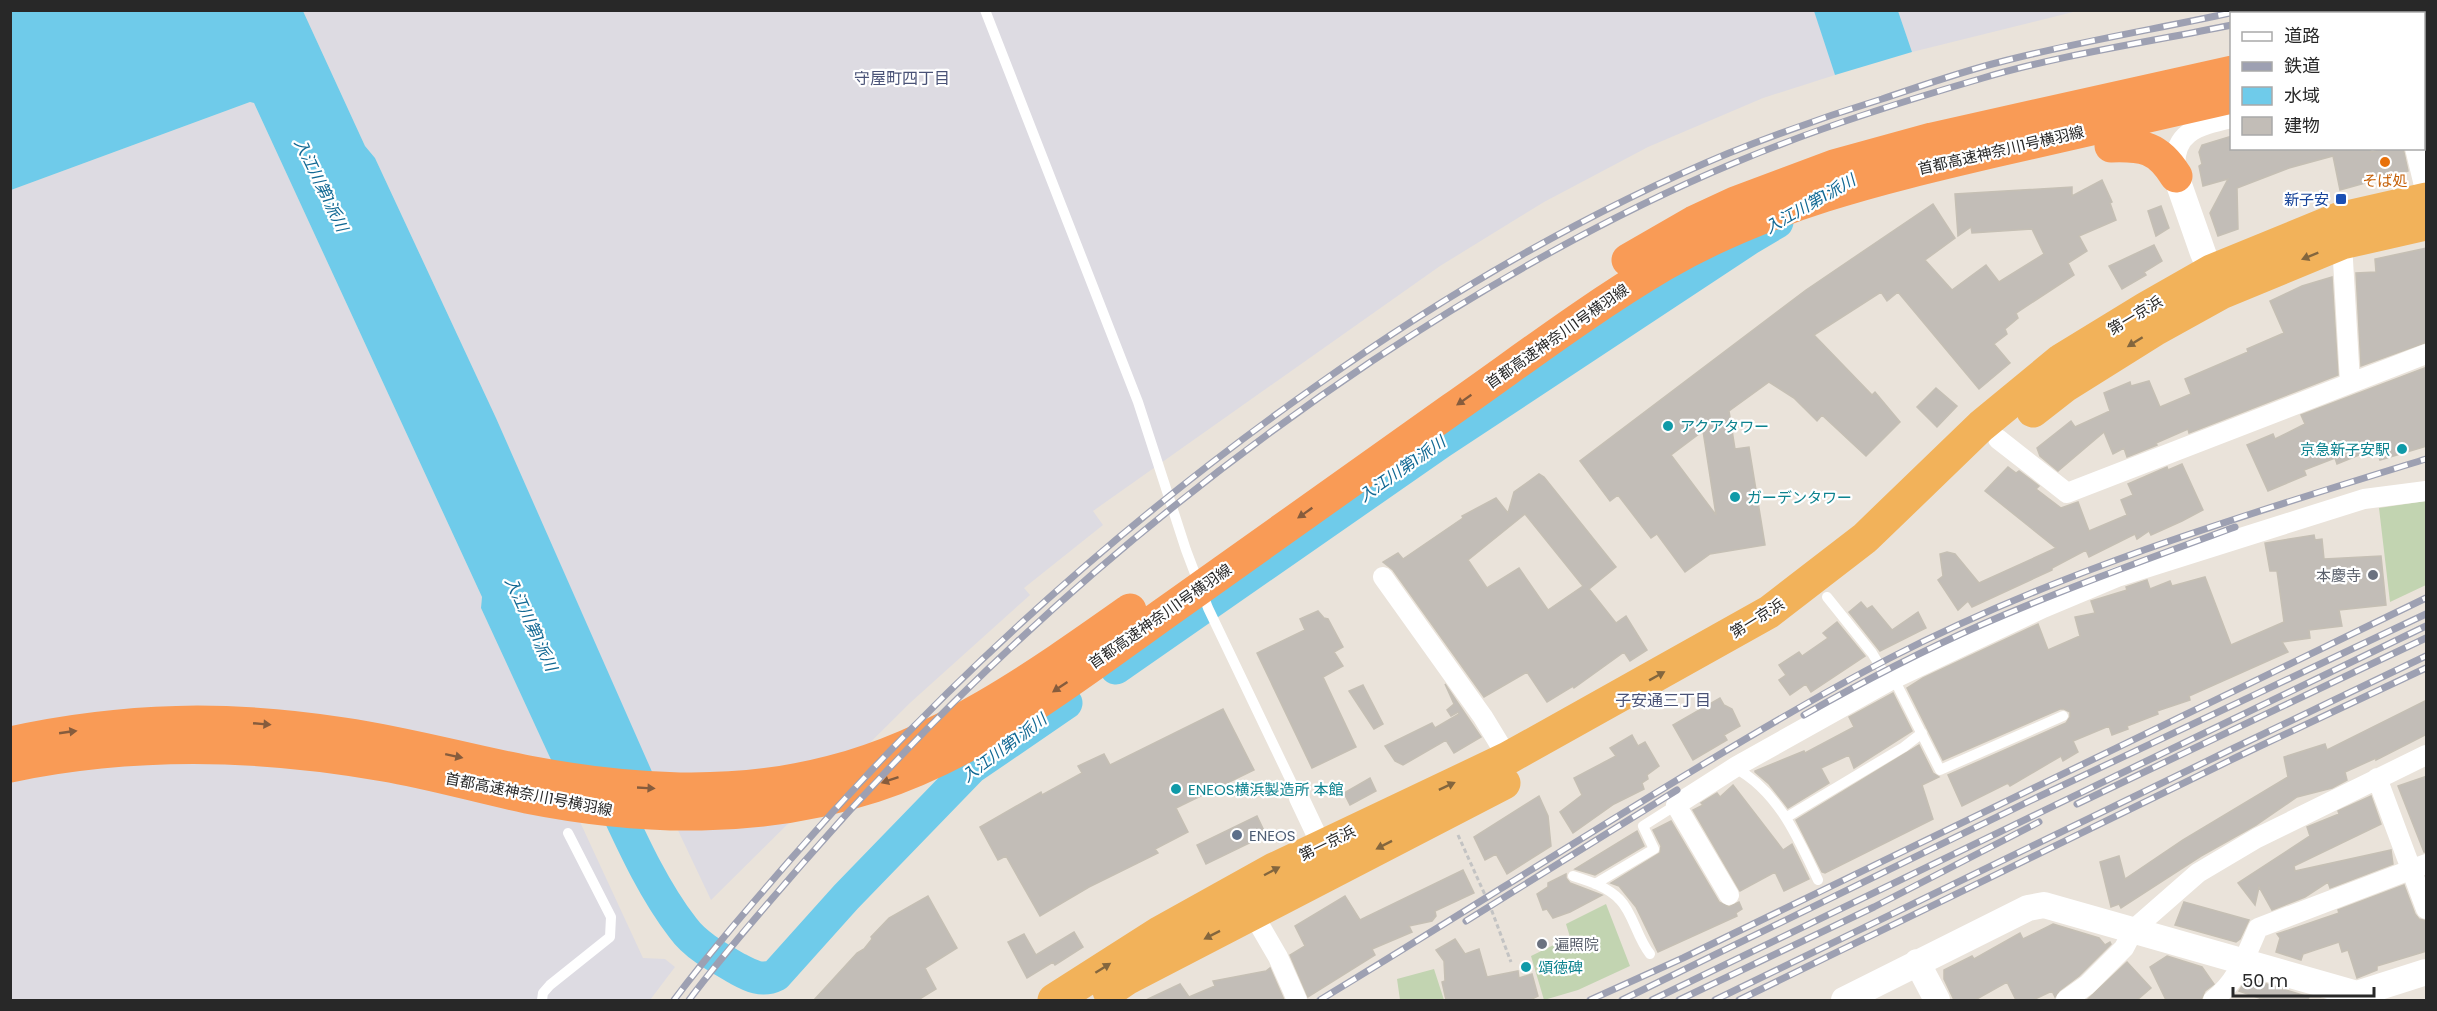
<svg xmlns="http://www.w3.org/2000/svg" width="2437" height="1011" font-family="Poppins,'Noto Sans JP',sans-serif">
<rect width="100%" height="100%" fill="#eae3da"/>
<path fill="#dddbe2" d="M1814,10L1835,75L1763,98L1648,147L1544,202L1440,266L1093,511L1103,525L1024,588L1030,595L911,702L711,900L665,803L496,418L375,158L365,146L303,11Z
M1898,11H2077L1912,52Z
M250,102L254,103L482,597L481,608L643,958L665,959L675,967L650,1000H11V190Z"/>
<path fill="#c2d4b1" d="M2426,501V585L2390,602L2379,508Z
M1606,904L1630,966L1578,990L1544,1000L1531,956L1570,937L1566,924Z
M1434,969L1444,1000H1400L1397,979Z"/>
<path fill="#6fcbea" d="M11,11H303L365,146L375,158L496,418L653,774L553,764L481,608L482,597L254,103L250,102L11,190Z
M1814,11H1898L1912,52L1835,75Z"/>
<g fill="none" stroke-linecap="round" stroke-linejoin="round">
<path stroke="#6fcbea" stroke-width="33" d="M1116,668L1441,442L1750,238L1777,222
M606,786C628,833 651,887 683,928C696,946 719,958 738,969C751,976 762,982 776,975L846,897L971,768L1066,703"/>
</g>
<path fill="#c2bdb7" stroke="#c5bfb4" stroke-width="1.5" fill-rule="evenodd" d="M2232,136V148H2370L2371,152L2388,148H2403L2408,171L2340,190L2333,156L2289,168L2237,188L2238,229L2218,236L2210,213L2228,179L2203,186L2199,166L2202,164L2199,152L2202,145Z
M2102,180L2112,202L2110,203L2116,220L2079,236L2087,251L2068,263L2074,275L2016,313L2018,318L2005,329L2007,334L1994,344L2010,363L1979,389L1898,292L1887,301L1881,292L1814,335L1872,395L1875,392L1900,422L1866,456L1822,415L1817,421L1794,398L1769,382L1729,411L1735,449L1749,447L1765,545L1710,554L1685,572L1657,534L1651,538L1618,495L1610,501L1580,461L1806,290L1933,204L1955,238L1925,260L1952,290L1986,265L1999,282L2044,254L2032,229L1972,233L1971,227L1958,236L1955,194L2072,187V196ZM1703,431L1716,515L1671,455Z
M2161,206L2169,228L2156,236L2148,211Z
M2154,245L2162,261L2144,272L2146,275L2122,289L2109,266Z
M2427,248V342L2361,366L2356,273L2376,272L2375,259Z
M2332,277L2338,375L2189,433L2188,429L2156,443L2157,445L2127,457L2124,448L2113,454L2104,432L2058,471L2040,456L2037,448L2071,421L2075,427L2110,411L2104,393L2130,382L2131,386L2149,381L2160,407L2191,394L2185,379L2248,352L2247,349L2284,333L2270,301L2302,286Z
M2427,367V446L2380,460L2376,448L2337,464L2335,458L2304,470L2306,475L2268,491L2247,445L2273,434L2275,439L2305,424L2301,415Z
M1936,388L1957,406L1937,427L1917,407Z
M2182,464L2203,510L2182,521L2151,535L2149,531L2137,539L2135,534L2089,557L2086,550L2052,568V570L1972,607L1968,601L1958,610L1938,580L1943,576L1940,554L1947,552L1955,554L1979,583L2056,548L1985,491L2008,467L2016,473L2019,471L2039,486L2036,489L2061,508L2078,502L2089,531L2127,515L2121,500L2133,495L2128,484L2167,467L2168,470Z
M1539,474L1544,477L1616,567L1589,589L1616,623L1626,616L1647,650L1630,661L1624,652L1574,688L1573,686L1547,702L1527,672L1484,697L1393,570L1383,562L1398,553L1403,559L1463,518L1462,516L1496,498L1508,513L1514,492ZM1525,514L1583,586L1548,610L1519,568L1487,588L1468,560Z
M2314,535L2315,540L2322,539L2324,559L2381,556L2386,605L2339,610L2342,626L2309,630L2310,638L2282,642L2288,652L2189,696L2190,700L2157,711L2158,714L2127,726L2128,729L2112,735L2109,726L2073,741L2078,752L2063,761L2061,756L2010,786L2008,783L1962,806L1948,775L2066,723L2070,717V712L2064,709H2060L1943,760L1907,688L1923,678L2038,624L2048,650L2080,636L2075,617L2095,613L2091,601L2127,590L2126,587L2147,580L2150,589L2170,581L2172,586L2205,577L2231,645L2284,622L2277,571H2270L2265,543Z
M1861,602L1867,609L1872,606L1892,630L1918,612L1926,628L1880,651L1849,612Z
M1318,611L1324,618L1328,619L1343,647L1334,652L1343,666L1323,677L1356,747L1312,768L1257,653L1305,630L1300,619Z
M1837,622L1865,656L1811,692L1806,684L1790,695L1779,680L1786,675L1779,665L1799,652L1802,656L1828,638L1823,633Z
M1445,684L1481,737L1454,753L1446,740L1403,765L1395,761L1385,746L1432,723L1435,728L1459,714L1458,712L1451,716L1447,710L1454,704Z
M1363,685L1383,724L1374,729L1349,691Z
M1893,693L1912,731L1854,768L1849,755L1821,768L1829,783L1788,808L1769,784L1755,772V771L1804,751L1805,753L1854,727L1849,717Z
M1720,698L1724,705L1732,709L1740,726L1724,735L1727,740L1693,760L1673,725Z
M2427,700V734L2376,760V758L2345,772L2347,780L2332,788L2297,797L2256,825L2201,856L2121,908L2119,904L2111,907L2100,862L2119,856L2125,879L2183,840L2288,777L2284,757L2325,744L2327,750Z
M1223,709L1254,770L1176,808L1188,832L1155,849L1158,853L1089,887L1040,916L1006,856L998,860L980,827L1041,792L1042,795L1082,773L1078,766L1104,754L1110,765Z
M1632,735L1638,746L1645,742L1659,766L1647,775L1648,779L1642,783L1644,789L1614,804L1573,833L1560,812L1582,795L1574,778L1616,756L1610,748Z
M1919,745L1933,773L1939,777L1922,785L1933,819L1825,873L1822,872L1796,820Z
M2427,776V852H2424L2398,786Z
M1370,778L1376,791L1350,805L1344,793Z
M1733,785L1783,850L1792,844L1809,879L1784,891L1775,872L1740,891L1693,810L1703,805L1701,803L1717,793L1720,797Z
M1539,796L1548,816L1551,846L1507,874L1496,854L1485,860L1474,837Z
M2371,796L2381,824L2294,866L2295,871L2391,850L2393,864L2330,888L2328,882L2305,897L2272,910L2259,887L2255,905L2238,883L2310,836L2307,827L2339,814L2338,811Z
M1257,816L1266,835L1206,864L1197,845Z
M1671,821L1719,902L1729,907L1739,902L1742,909L1736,913L1737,916L1658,952L1636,907L1619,886L1611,883L1660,853L1661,846L1653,830Z
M1637,831L1644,846L1595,875L1575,869Z
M1463,870L1474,893L1435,911L1436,916L1432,921L1409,926L1412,932L1372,949L1375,955L1308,997L1290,955L1305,946L1295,926L1345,896L1360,920Z
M1566,874V878L1570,883L1602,895L1570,912L1553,918L1547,909L1543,910L1537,894L1548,887V883Z
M2404,885L2415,914L2419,919L2427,921V951L2377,966V970L2357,978L2348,950L2342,952L2339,942L2303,954L2301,960L2276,952L2280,938L2277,934L2339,913L2338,910Z
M928,896L957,948L925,968L936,989L918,1000H814L857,953L864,949L872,939L871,937L889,918Z
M2184,902L2249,920L2240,939L2236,942L2175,925Z
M2053,924L2099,938L2105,945L2110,942L2111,944L2079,976L2059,991L2055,997L2052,991L2033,1000H2016L2007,982L1975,1000H1954L1944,979V970L1972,956L1974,959L2020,933L2023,939Z
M1074,932L1083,947L1055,965L1053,962L1027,978L1008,942L1024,934L1036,955Z
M1455,939L1465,954L1479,949L1487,977L1518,971L1519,978L1532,974L1538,996L1530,1000H1446L1442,982L1445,981L1444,961L1436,950Z
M2167,956L2202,967L2214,984L2205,991L2201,1000H2166L2150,967Z
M2127,962L2151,988L2137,1000H2089L2088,999Z
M1270,968L1284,1000H1146L1180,984L1189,997L1215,986L1213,981L1266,971Z
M2247,978L2309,997L2308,1000H2265L2239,991Z"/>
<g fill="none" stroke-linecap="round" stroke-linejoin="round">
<path stroke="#c3c3c3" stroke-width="3" stroke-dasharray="4.5 3" stroke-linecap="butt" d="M1458,835L1490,906L1511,962"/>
<path stroke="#fff" stroke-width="10" d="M985,10L1138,402L1186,550L1208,608L1299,798
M1827,597L1872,653L1889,681
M1894,679L1940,770L2063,716
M1735,768C1778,791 1798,838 1818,880
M1787,817L1904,747L1922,733
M1573,876C1589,881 1608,887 1620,900C1633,913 1637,938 1650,954
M1595,884L1654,849L1643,826L1676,805
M542,1000L543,993L550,985L610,937L611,917L568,833"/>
<path stroke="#fff" stroke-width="20" d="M2415,148L2426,194
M2176,175C2170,132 2197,126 2232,118
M2342,243L2350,382
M1998,439L2067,493L2426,354
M1383,577L1483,717L1508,758
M2377,778L2426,909
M1299,798L1326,855
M1729,895L1676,805L1737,766L1889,681L2043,608L2117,577L2364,499L2426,491
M1253,914L1278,957L1297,1000
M2066,1000L2087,985L2124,948L2134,929L2198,873L2257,838L2426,755
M2213,1000C2237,982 2246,955 2258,928L2426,864"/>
<path stroke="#fff" stroke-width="26" d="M2176,176L2203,253L2218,288
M1917,962L1937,1000
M1844,1000L2028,908L2044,905L2357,994L2426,972"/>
<path stroke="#f2b25a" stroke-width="33" d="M2033,411L2065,386L2156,329L2221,293L2342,243L2426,224
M1109,991L1128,978L1504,783
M1054,1000L1159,933L1274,869L1508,758L1769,612L1865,538L1981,426L2061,360L2146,308L2211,271L2338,219L2426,199"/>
<path stroke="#f99b56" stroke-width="33" d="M2400,14L2413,10
M2424,54L2426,53
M2111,146C2143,145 2158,147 2176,176
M1628,260L1694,222L1735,203L1834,166L1932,139L2232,72
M10,743C124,718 229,716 344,734C406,743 466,760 528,772C628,791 732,798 831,772C941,744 1038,675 1130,610
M10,766C135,740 260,743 384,765C432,773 479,787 527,797C643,820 760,823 874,786C982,751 1074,678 1165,613C1261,545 1357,477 1452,409C1522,360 1590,308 1663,265C1766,205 1880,178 1995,151C2074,133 2153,115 2232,97"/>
<g stroke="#9da0b2" stroke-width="7">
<path id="rail" d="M2285,14L2299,10
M1804,715C1862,682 1922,651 1983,624C2066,588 2150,558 2235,527
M2077,804L2426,638
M1466,921L1677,790
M674,1000C710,952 750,906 790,860C946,681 1119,525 1313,388C1443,296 1582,214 1729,153C1779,133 1830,115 1882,99C1921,86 1960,72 2000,62C2080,41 2163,28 2244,10
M689,1000C724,953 764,908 803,863C970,671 1160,503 1372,361C1487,285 1607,216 1734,163C1815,129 1900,102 1983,78C2064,54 2149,42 2232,25
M1320,1000C1449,922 1577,840 1707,762C1767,726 1828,690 1890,658C2061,570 2244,515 2426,459
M1590,1000L1683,958L2426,598
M1622,1000L2038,797L2426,614
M1652,1000L2426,626
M1679,1000L1874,907L2039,822
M1715,1000L2232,749L2426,656
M1739,1000L2237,757L2426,668"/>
</g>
<use href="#rail" stroke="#fff" stroke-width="4.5" stroke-dasharray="14" stroke-linecap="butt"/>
</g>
<defs><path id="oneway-solid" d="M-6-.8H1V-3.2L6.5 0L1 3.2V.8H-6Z" transform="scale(1.5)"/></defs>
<g fill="#83663e">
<use href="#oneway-solid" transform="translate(2310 256) rotate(158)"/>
<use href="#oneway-solid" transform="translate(2135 342) rotate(148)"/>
<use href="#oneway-solid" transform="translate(1657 676) rotate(-29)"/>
<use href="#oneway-solid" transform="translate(1447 786) rotate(-25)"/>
<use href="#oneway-solid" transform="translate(1384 845) rotate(153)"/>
<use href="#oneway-solid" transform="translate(1272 871) rotate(-28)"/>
<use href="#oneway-solid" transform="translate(1212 935) rotate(153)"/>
<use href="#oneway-solid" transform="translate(1103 968) rotate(-32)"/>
</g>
<g fill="#865c3d">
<use href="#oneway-solid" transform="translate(1464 400) rotate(145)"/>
<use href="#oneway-solid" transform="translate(1305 513) rotate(145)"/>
<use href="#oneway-solid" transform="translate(1060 687) rotate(146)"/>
<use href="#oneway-solid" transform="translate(262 724) rotate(5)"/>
<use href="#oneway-solid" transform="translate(68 732) rotate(-8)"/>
<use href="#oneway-solid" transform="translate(454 756) rotate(12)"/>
<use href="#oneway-solid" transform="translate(890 780) rotate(161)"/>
<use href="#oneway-solid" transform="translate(646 788) rotate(3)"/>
</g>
<circle fill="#e8710a" stroke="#fff" stroke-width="2" cx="2385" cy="162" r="6"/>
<rect fill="#1a4fb4" stroke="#fff" stroke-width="2" x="2335" y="193" width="12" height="12" rx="3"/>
<g fill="#0f9aa8" stroke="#fff" stroke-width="2">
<circle cx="1668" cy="426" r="6"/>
<circle cx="2402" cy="449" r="6"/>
<circle cx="1735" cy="497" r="6"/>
<circle cx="1176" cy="789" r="6"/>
<circle cx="1526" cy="967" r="6"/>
</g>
<g fill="#6b7280" stroke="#fff" stroke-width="2">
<circle cx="2373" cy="575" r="6"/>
<circle cx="1542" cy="944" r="6"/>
</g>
<circle fill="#5c6f8a" stroke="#fff" stroke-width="2" cx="1237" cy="835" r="6"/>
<g text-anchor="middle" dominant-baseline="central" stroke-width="4.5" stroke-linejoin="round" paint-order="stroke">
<g font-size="15" fill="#282828" stroke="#fff">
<text transform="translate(2001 150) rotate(-13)">首都高速神奈川1号横羽線</text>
<text transform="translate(2135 315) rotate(-31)">第一京浜</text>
<text transform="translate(1557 336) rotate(-35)">首都高速神奈川1号横羽線</text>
<text transform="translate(1160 616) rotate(-35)">首都高速神奈川1号横羽線</text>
<text transform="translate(1757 618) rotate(-32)">第一京浜</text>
<text transform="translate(529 794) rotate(11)">首都高速神奈川1号横羽線</text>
<text transform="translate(1327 843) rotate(-26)">第一京浜</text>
</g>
<g font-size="15" fill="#c56008" stroke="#fff">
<text x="2385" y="180">そば処</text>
</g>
<g font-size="15" fill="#164399" stroke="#fff" text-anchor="end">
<text x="2329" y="199">新子安</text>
</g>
<g font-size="15" fill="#0d838f" stroke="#fff" text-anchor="start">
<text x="1680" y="426">アクアタワー</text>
<text x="2390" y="449" text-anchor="end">京急新子安駅</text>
<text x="1747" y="497">ガーデンタワー</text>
<text x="1188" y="789">ENEOS横浜製造所 本館</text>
<text x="1538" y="967">頌徳碑</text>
</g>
<g font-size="15" fill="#5b616d" stroke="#fff" text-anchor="end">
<text x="2361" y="575">本慶寺</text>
<text x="1554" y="944" text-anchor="start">遍照院</text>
</g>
<g font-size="15" fill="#4e5e75" stroke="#fff" text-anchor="start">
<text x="1249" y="835">ENEOS</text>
</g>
<g font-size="16" fill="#4a5377" stroke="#fff">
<text x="902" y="78">守屋町四丁目</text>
<text x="1663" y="700">子安通三丁目</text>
</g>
<g font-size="16" font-style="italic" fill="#116893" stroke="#fff">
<text transform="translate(321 185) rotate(64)">入江川第1派川</text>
<text transform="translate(1810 204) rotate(-30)">入江川第1派川</text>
<text transform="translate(1402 469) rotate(-35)">入江川第1派川</text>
<text transform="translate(531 624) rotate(65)">入江川第1派川</text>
<text transform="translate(1004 748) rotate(-37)">入江川第1派川</text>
</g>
</g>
<rect width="2437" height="1011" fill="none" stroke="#282828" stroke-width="24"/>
<rect x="2230" y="12" width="195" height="138" fill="#ffffff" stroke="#a9a9a9" stroke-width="1.5"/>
<rect x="2242" y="32" width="30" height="9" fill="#ffffff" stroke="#a9a9a9" stroke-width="1.5"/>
<text x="2284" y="42" font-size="18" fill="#282828">道路</text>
<rect x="2242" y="62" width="30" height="9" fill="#9da0b2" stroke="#a9a9a9" stroke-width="1.5"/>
<text x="2284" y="72" font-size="18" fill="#282828">鉄道</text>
<rect x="2242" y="87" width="30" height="18" fill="#6fcbea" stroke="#a9a9a9" stroke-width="1.5"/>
<text x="2284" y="102" font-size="18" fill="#282828">水域</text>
<rect x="2242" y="117" width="30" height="18" fill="#c2bdb7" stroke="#a9a9a9" stroke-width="1.5"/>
<text x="2284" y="132" font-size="18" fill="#282828">建物</text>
<path d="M2233 987v9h141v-9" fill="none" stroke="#282828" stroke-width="3"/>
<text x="2242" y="987" font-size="18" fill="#282828" stroke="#ffffff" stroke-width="4.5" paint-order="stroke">50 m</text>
</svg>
